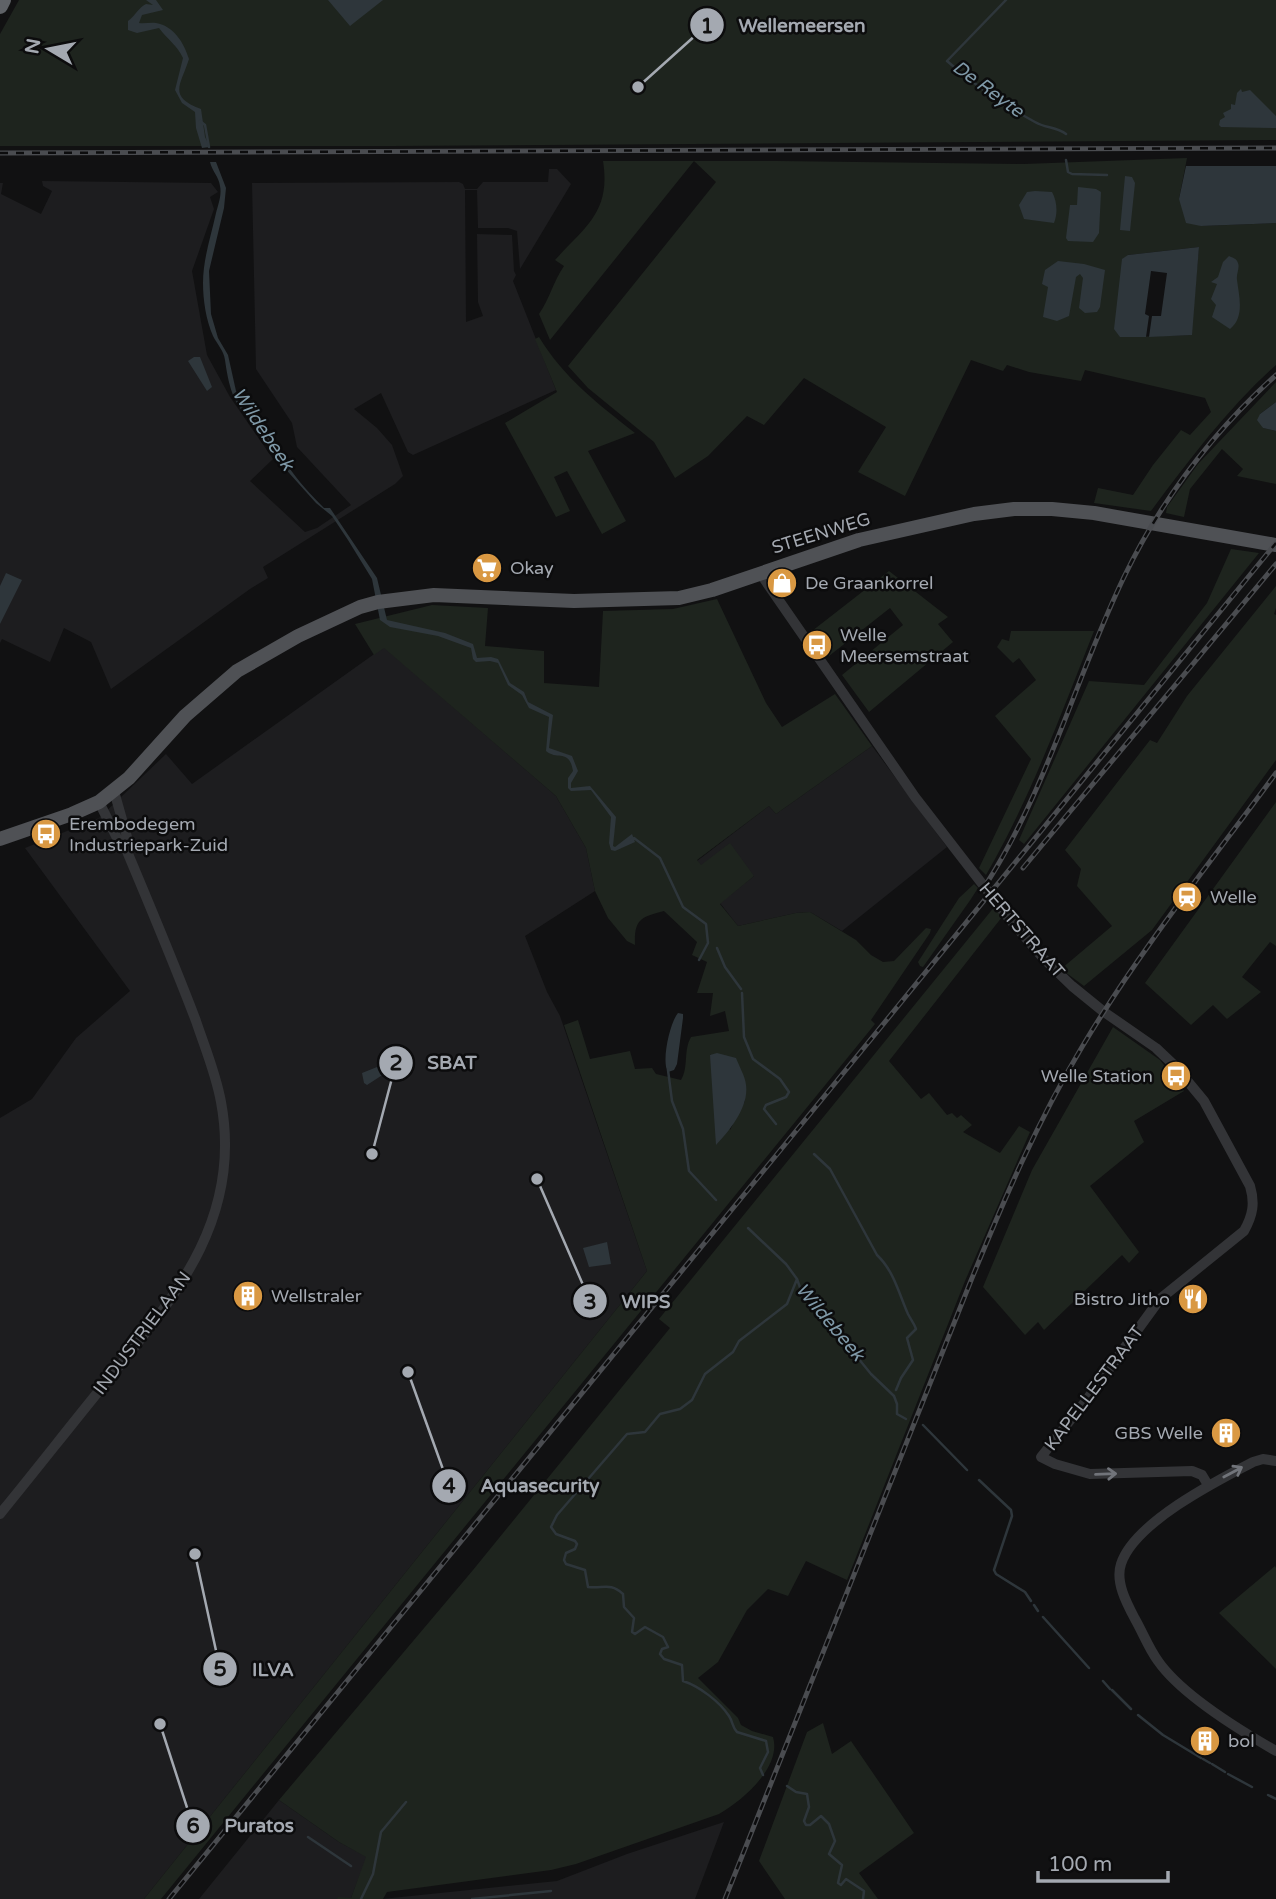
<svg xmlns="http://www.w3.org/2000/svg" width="1276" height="1899" font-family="'Varela Round',sans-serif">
<rect width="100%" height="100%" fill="#111112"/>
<path fill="#1d1d1f" d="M549,169H557L571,184L520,269L517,231L508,228H478L477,190H465L466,322L483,316L478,302L477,234L512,235L514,271L516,275L513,281L556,390L413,455L408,452L381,393L354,409L377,428L392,445L403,476L395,484L263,567L268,578L250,589L111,689L91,642L64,628L50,662L2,639L0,643V183H3L1,194L41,214L52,191L43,186L42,181L211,183L218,192L210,197L214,209L192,271L207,355L230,397L273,459L250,481L305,532L317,528L351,505L297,447L292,423L256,369L252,183L459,182L463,184L465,189H477L483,182H548Z
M384,647L556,796L586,848L595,891L525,936L547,992L560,1016L647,1271L144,1899H0V1118L32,1099L76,1038L130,991L25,848L99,818L166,754L192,784Z
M872,746L947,847L842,931L810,912L796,913L738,926L720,903L754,876L700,865L697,861L769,806L776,814Z
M279,1800L339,1842L367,1857L351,1898L355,1899H199Z
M724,1822L695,1899H382L557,1881L627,1854Z"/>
<path fill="#1e241e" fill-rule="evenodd" d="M19,0H1276V140L390,146H0V34Z
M1187,158L1179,199L1201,226L1276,223V365C1228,408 1190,459 1151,511L1094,503L1098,488L1133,495L1153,465L1181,430L1190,435L1211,412L1205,398L1085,370L1081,381L1029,372L1007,365L1003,371L971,360L905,496L858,472L886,427L804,378L764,425L747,416L708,456L675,478L654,442L588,388L568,366L716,182L694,161L550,340L539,314C550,298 553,282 564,266L555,260C586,226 611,212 603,161H778L1024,164ZM1199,247L1191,335L1133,337L1128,255Z
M539,337C565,379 597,403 635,433L588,451L626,521L602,534L567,471L554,477L570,511L556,517L505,423L557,392L535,339Z
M1276,382V402L1260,414L1263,428L1276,431V484L1237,476L1243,469L1222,449L1190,489L1184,517L1166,513L1167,507L1198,464Z
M1231,549L1259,553L1024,844L1019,840L1089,681L1144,685L1207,603Z
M889,571L948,617L938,624L953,642L869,712L842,675L903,625L890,608L829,656L812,631Z
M1276,586V608L1274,614L1276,615V760L1152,930L1084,986L1061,969L1112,926L1077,886L1081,869L1065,850L1150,740L1157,743L1187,696Z
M717,599L766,703L782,727L835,694L872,746L776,814L769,806L697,860L701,865L730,843L754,876L720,904L738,926L796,913L810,912L856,940L871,955L883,962L894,961L926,928L931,929L930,933L871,1020L875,1024L161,1899H144L647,1271L564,1025L578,1020L590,1059L630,1051L635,1069L652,1068L656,1074L681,1080C689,1067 683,1051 691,1037L729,1031L725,1011L710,1016L713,993H697L707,962L692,955L697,942L664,911C641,917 634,919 635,945L627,941L608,918L595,891L586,848L556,796L384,648L374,655L355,624L432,605L488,608L485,646L544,651V683L599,687L603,611L673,609ZM710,1054L745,1101L730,1130Z
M1011,631H1094C1061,714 1031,797 986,875L979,868L1031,759L995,716L1036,680L1019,658L1013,663L997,647L1002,639L1009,641Z
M1276,802V946L1270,942L1242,977L1261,992L1227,1019L1213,1005L1191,1025L1145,983Z
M974,884L978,888L971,899L923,967L920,966L918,962L959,898Z
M995,906L1002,917L889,1061L921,1099L929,1093L947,1115L952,1113L957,1118L961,1115L972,1125L963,1132L1000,1153L1019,1126L1030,1132L965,1281L847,1580L806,1561L788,1596L768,1589L747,1610L718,1662L698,1678L738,1718L741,1725L752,1731L773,1737C782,1767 742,1801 719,1814L576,1864L551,1870L387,1892L383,1899H337L338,1897L351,1898L366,1857L339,1842L279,1800L473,1570L670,1328L659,1319Z
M1113,1027L1160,1060L1184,1091L1134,1121L1144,1142L1090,1186L1139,1252L1129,1263L1122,1255L1044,1330L1038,1322L1025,1335L983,1287L1032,1170Z
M1275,1566L1276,1568V1669L1219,1613Z
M823,1723L832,1754L851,1741L914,1833L859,1873L878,1899H785L759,1861L807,1732Z"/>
<path fill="#2e363b" d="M146,0H156L163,10L142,15L139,23C145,24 150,22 156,23C174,26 184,43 189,59C181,85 167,96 201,109L205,137L210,147L202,148L196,128L195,112L182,103L175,90L183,58C177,45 168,40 159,28L137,33L128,30V21C135,16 139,7 146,4L153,5Z
M328,0H383L350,26Z
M1241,89L1242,92L1250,90L1276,116V128L1221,127L1219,125L1220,120L1225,117L1223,113L1231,109V104L1235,105L1237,93Z
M210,162H216L226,188L224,208L209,271L211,314L218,338L228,355L236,391L251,414L256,415C269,431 277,449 288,466C298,481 311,495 324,508H330L377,578L387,620L445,633L473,644L477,658L491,657L498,659L510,683L524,692L528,702L553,715L549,748L572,756L578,771L571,783V788L590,786L616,817L613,846L615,847L632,834L635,842L615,851L611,850L609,843L611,817L591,790L571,791L568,788V778L573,771C569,748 558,761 546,751L549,717L529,708L522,695L508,685L498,663L490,661L476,662L473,659L471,648L438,636L390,627L380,620L372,579L348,540L332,516L316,503L281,464L255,420C233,411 228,381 225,360C224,351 217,344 213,336C206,320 203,300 203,283C203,259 211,236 216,213C218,205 222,195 220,186C219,177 212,171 210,162Z
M1186,166H1276V223L1201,226L1186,223L1179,199Z
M1125,176L1132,177L1135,183L1130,231L1120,230Z
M1078,187L1096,189L1101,192L1099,233L1093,242L1068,241L1066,238L1070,205H1077Z
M1035,191L1052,192C1057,201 1058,213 1054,223L1024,219L1019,205L1027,192Z
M1199,247L1192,335L1149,337L1152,316H1161L1167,273L1151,271L1145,314L1149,316L1146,337H1120L1114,329L1122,259L1128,255Z
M1229,256C1233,258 1236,258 1238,263C1240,268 1236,274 1237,280C1239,296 1245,317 1230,329L1212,317L1216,305L1211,299L1217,284L1211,282L1218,277L1223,262Z
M1058,261L1084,264L1105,270L1100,307L1097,312L1085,313L1079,308L1083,278L1080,274L1076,277L1069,316L1057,321L1043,317L1048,287L1042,284L1045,270Z
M194,357H200L212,387L207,391L188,361Z
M1276,402V431L1263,428L1257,420L1260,414Z
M6,573L22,580L0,624V586Z
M678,1013L683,1014V1018L677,1064L674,1070L668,1072C661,1062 670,1022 678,1013Z
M717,1053L736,1058C739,1066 745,1076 746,1085C749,1107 730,1130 716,1145L710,1055Z
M377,1067H381L384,1074L367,1085L364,1083L362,1073Z
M607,1242L611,1264L589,1267L583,1248Z"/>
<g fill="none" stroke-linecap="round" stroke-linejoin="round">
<path stroke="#2e363b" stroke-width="2.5" d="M1006,0L947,61C973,84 1004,105 1035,122C1045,128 1057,127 1066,134
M200,121L205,125L209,147
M1066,160L1068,172L1072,174L1107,175
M631,840L634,838L660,858L683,907L706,924L708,943L699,960
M717,948L725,967L741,989
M742,993L744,1037L753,1059L780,1079L789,1092L786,1097L766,1105L764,1109L776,1124
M668,1070L672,1101L683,1129L689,1171L716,1200
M814,1154L830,1169L877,1255C894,1271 899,1294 908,1314C911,1320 914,1323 916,1329L907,1338L913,1360L901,1378L896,1390
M748,1228L786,1264L797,1279L802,1293L819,1310L871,1374L894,1396L897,1404V1414L906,1419
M923,1425L967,1470
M979,1480L1011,1510L1012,1516L994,1570L996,1574L1025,1592L1031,1601
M1034,1605L1038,1611
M1043,1617L1089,1668
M1103,1681L1110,1689
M1112,1690L1131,1709
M1138,1715L1163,1735L1201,1758
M1203,1759L1210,1763
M1212,1764L1225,1772
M1228,1774L1252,1787
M763,1775L760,1768L768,1752L766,1741L737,1732C732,1727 733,1722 729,1716C720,1702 699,1686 683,1681L682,1665L664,1659L660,1654L662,1649L668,1647L663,1637L645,1627L635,1634L632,1632L634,1618L624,1607L623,1594C610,1582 603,1589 588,1587L585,1570L566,1564L564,1560L566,1553L575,1549L577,1544L575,1541L556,1534L551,1527L557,1515L627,1434L645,1432L660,1414L680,1409L692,1400L705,1374L733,1352L739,1341L787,1304L797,1279
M787,1786L796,1792L807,1794L809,1807L804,1821L806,1825H810L821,1816L829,1824L835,1841L829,1854L842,1865L838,1883L841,1885L846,1879L864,1891L863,1899
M1268,1795L1276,1799
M308,1837L351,1866
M361,1899L373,1874L381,1832L406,1802
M472,1899L551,1891"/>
<path stroke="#333437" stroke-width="10" d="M760,573L915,797L1007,916L1044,959L1072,986L1104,1012L1156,1048L1175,1066L1204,1101L1250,1186C1255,1203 1253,1215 1244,1231L1160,1299L1088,1398L1041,1457L1055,1464L1090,1474L1192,1471L1202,1475L1208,1485
M114,791L127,837L126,849
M1276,1461L1263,1459L1253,1462C1216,1481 1134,1523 1121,1564C1115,1582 1127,1604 1135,1619C1143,1633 1149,1649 1158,1661C1181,1694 1241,1731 1276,1751
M0,1514C36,1470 71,1425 107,1381C174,1298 243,1219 221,1102C216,1074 205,1048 196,1021C174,963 150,906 126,849L119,842L99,802"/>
<path stroke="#4f5155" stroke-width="14" d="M0,839L72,814L99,802L129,778L185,716L237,671L298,636L360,607L378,602L434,595L574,601L679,598L712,590L859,540L974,514L1014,509H1052L1094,513L1276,545"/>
<path stroke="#5f6267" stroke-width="16" d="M0,6L3,0"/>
<g stroke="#4a4c50" stroke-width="5">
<path id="rail" d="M0,153L1276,148
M1023,868L1276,564
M985,886C1047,790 1075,679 1124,577C1161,500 1213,432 1276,375
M169,1899L1276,543
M725,1899L970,1283C1003,1202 1037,1122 1082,1047C1139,951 1210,863 1276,773"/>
</g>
<use href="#rail" stroke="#0c0c0d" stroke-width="2.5" stroke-dasharray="8" stroke-linecap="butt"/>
</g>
<defs><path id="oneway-shaft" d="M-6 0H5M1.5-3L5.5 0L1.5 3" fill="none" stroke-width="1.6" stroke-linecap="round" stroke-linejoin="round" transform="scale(1.75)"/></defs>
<g stroke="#71747a">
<use href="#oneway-shaft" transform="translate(1233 1472) rotate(-28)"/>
<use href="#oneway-shaft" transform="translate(1106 1474) rotate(-2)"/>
</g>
<defs>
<g id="supermarket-disc" transform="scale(1.575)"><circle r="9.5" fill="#d99842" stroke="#0c0c0d"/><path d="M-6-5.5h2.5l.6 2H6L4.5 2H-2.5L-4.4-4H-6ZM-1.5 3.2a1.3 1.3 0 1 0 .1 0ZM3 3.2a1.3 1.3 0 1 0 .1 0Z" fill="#fff"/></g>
<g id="shop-disc" transform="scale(1.575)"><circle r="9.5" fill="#d99842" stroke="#0c0c0d"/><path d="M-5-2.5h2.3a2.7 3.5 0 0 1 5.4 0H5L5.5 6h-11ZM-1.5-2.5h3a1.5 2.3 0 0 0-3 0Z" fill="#fff"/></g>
<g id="bus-disc" transform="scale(1.575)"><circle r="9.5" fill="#d99842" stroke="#0c0c0d"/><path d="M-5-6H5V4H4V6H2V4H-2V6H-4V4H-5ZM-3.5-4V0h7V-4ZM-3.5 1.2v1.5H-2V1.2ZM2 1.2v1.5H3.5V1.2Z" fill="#fff"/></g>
<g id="station-disc" transform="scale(1.575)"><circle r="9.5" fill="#d99842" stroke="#0c0c0d"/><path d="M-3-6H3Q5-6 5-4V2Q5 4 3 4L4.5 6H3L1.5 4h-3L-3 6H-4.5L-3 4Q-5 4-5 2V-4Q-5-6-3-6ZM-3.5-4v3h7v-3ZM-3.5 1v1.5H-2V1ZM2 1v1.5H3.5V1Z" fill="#fff"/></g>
<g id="building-disc" transform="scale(1.575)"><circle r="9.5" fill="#d99842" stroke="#0c0c0d"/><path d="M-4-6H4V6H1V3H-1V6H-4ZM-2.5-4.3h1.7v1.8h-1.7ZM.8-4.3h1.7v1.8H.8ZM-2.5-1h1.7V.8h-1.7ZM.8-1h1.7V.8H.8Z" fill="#fff"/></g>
<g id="restaurant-disc" transform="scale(1.575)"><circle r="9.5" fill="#d99842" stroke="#0c0c0d"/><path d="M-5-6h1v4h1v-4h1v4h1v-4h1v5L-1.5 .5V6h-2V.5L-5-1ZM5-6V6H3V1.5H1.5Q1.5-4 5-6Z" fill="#fff"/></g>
</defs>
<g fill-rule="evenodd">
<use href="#supermarket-disc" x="487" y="568"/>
<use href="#shop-disc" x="782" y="583"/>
<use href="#bus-disc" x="817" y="645"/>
<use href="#bus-disc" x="46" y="834"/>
<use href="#station-disc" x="1187" y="897"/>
<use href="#bus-disc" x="1176" y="1076"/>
<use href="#building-disc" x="248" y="1296"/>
<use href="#restaurant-disc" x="1193" y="1299"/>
<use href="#building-disc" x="1226" y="1433"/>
<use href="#building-disc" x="1205" y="1741"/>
</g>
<g text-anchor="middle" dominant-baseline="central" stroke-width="5" stroke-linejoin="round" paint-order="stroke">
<g font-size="18" fill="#a4a9b1" stroke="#0c0c0d">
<text transform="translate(821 533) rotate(-17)">STEENWEG</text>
<text transform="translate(1022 930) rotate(49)">HERTSTRAAT</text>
<text transform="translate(142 1333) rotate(-53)">INDUSTRIELAAN</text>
<text transform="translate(1094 1388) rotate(-53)">KAPELLESTRAAT</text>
</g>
<g font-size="18" fill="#a4a9b1" stroke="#0c0c0d" text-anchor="start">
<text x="510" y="568">Okay</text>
<text x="805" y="583">De Graankorrel</text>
<text x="840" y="635">Welle<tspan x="840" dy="21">Meersemstraat</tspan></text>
<text x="69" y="824">Erembodegem<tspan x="69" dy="21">Industriepark-Zuid</tspan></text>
<text x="1210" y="897">Welle</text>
<text x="1153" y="1076" text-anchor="end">Welle Station</text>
<text x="271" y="1296">Wellstraler</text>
<text x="1170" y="1299" text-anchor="end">Bistro Jitho</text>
<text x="1203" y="1433" text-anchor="end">GBS Welle</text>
<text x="1228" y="1741">bol</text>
</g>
<g font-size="19" font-style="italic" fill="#7f99a8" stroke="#0c0c0d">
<text transform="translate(988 89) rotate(36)">De Reyte</text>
<text transform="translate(263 429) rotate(56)">Wildebeek</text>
<text transform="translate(830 1322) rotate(50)">Wildebeek</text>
</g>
</g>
<path fill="none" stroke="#a4a9b1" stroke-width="2.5" d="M638 87L707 25M372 1154L396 1063M537 1179L590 1301M408 1372L449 1486M195 1554L220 1669M160 1724L193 1826"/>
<g fill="#a4a9b1" stroke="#0c0c0d" stroke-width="2.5">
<circle cx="638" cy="87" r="7"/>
<circle cx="372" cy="1154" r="7"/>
<circle cx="537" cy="1179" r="7"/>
<circle cx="408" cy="1372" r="7"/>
<circle cx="195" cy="1554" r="7"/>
<circle cx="160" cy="1724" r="7"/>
<circle cx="707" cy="25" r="18"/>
<circle cx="396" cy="1063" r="18"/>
<circle cx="590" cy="1301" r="18"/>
<circle cx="449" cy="1486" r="18"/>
<circle cx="220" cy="1669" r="18"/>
<circle cx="193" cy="1826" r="18"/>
</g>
<g font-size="21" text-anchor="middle" font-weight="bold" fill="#111">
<text x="707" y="33">1</text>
<text x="396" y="1070">2</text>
<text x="590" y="1309">3</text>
<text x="449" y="1493">4</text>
<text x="220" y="1676">5</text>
<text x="193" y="1833">6</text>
</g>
<g font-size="19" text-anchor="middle" font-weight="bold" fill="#a4a9b1" stroke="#0c0c0d" stroke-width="5" stroke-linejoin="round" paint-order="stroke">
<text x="802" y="32">Wellemeersen</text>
<text x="452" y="1069">SBAT</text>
<text x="646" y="1308">WIPS</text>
<text x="540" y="1492">Aquasecurity</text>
<text x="273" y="1676">ILVA</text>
<text x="259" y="1832">Puratos</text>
</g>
<g transform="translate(49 49) rotate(280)" stroke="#0c0c0d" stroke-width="5" paint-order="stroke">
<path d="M0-5L12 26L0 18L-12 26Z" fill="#a4a9b1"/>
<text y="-10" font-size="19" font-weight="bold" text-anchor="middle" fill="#a4a9b1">N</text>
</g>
<path d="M1038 1871v10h130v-10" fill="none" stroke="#a4a9b1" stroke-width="3.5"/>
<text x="1048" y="1871" font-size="21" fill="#a4a9b1" stroke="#0c0c0d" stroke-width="5" paint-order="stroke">100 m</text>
</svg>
